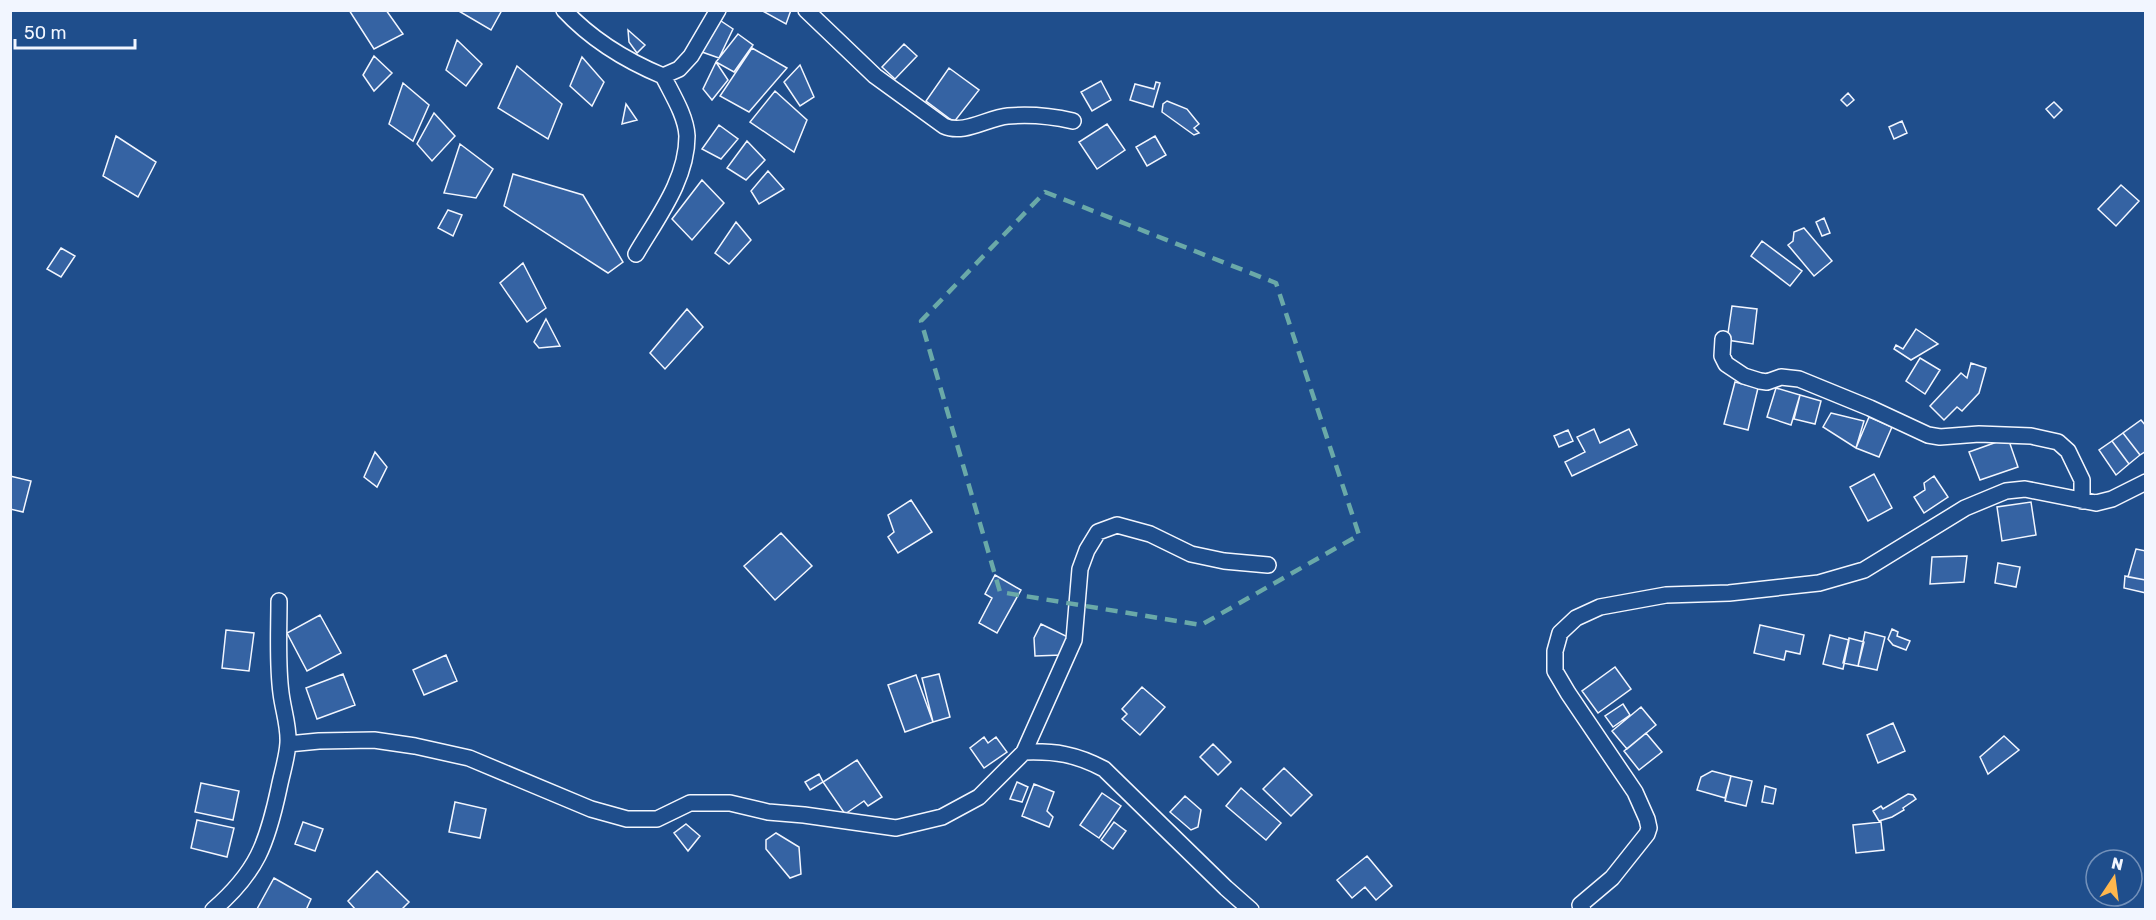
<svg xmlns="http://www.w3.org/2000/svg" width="2156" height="920" font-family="Rubik,sans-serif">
<rect width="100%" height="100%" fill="#1f4e8c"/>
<path fill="#3563a3" stroke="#f2f6ff" stroke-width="1.5" d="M349,10H386L403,34L374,49Z
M457,10H502L491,30Z
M761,10H791L786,24Z
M718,19L733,29L719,58L702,52Z
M628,30L645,45L637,53L629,42Z
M738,34L753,45L734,72L716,62Z
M457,40L482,64L466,86L446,70Z
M904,44L917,56L895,79L882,67Z
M752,48L787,68L749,112L720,96Z
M374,56L392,73L374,91L363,75Z
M582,57L604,82L592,106L570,86Z
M716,62L728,80L712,100L703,89Z
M800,65L814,97L800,106L784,82Z
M517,66L562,104L548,139L498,108Z
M949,68L979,90L954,122L926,101Z
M1101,81L1111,100L1092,111L1081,92Z
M1156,82L1160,83L1153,107L1130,100L1135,84L1154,89Z
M403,83L429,105L413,141L389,124Z
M775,91L807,120L794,152L750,122Z
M1848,93L1854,100L1847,106L1841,100Z
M1167,101L1187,109L1199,124L1194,128L1199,133L1194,135L1162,112L1163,104Z
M2054,102L2062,110L2054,118L2046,109Z
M626,104L637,120L622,124Z
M434,113L455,136L432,161L417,144Z
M1902,121L1907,133L1894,139L1889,127Z
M1107,124L1125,150L1097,169L1079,142Z
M719,125L738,139L721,159L702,149Z
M116,136L156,162L138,197L103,176Z
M1155,136L1166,155L1147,166L1136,147Z
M747,141L765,160L746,180L727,168Z
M460,144L493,169L476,198L444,193Z
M768,171L784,189L759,204L751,191Z
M513,174L583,195L623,262L608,273L504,206Z
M702,180L724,203L692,240L672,219Z
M2121,185L2139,201L2116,226L2098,209Z
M448,210L462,215L453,236L438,228Z
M1824,218L1830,233L1822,236L1816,222Z
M736,222L751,240L729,264L715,253Z
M1804,228L1832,261L1814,276L1788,245L1793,241L1794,232Z
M1762,241L1802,271L1790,286L1751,256Z
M61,248L75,256L61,277L47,269Z
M523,263L546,308L527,322L500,283Z
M1732,306L1757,309L1753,344L1727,340Z
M687,309L703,327L665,369L650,353Z
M546,319L560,346L539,348L534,342Z
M1916,329L1938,344L1911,360L1894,349L1896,345L1903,349Z
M1920,358L1940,370L1925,394L1906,381Z
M1971,363L1986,368L1979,393L1962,411L1957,407L1944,420L1930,406L1961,373L1967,378Z
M1735,382L1758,388L1748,430L1724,424Z
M1776,388L1800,395L1791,425L1767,417Z
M1800,395L1821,401L1815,424L1794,419Z
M1831,413L1864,421L1856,448L1823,427Z
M1869,417L1892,427L1879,457L1856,448Z
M2141,420L2146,426V451L2140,455L2123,433Z
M1594,429L1600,443L1629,429L1637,445L1572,476L1565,462L1585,452L1577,437Z
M1568,430L1573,441L1559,447L1554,436Z
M2123,433L2140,455L2129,464L2112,441Z
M2008,438L2018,467L1980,480L1969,452Z
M2112,441L2129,464L2116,475L2099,450Z
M375,452L387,467L377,487L364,477Z
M1874,474L1892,508L1868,521L1850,487Z
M10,476L31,481L23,512L10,509Z
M1934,476L1948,497L1924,513L1914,497L1925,490L1924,483Z
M911,500L932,532L898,553L888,537L894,532L888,515Z
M2031,502L2036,535L2002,541L1997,507Z
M781,533L812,566L775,600L744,566Z
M2136,549L2146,551V580L2128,577Z
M1967,556L1964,582L1930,584L1932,557Z
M1998,563L2020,567L2016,587L1995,583Z
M995,575L1021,590L997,633L979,623L992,598L985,594Z
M2125,576L2146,580V593L2124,588Z
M320,615L341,653L307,671L287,633Z
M1041,624L1070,638L1062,655L1035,656L1034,638Z
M1760,625L1804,635L1800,654L1786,651L1784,660L1754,653Z
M1892,629L1898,632L1897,636L1910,641L1906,650L1893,645L1888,639Z
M226,630L254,633L249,671L222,668Z
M1865,632L1885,637L1877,670L1858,666Z
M1830,635L1849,640L1843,669L1823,664Z
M1849,638L1864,642L1858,666L1843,663Z
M446,655L457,681L424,695L413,670Z
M1615,667L1631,689L1598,713L1582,691Z
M343,674L355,705L317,719L306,688Z
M939,674L950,717L933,722L922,678Z
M916,675L933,722L905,732L888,685Z
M1142,687L1165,707L1140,735L1122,719L1127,714L1122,709Z
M1623,704L1630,715L1613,727L1605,716Z
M1641,707L1656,725L1627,749L1612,731Z
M1893,723L1905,751L1878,763L1867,735Z
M1646,733L1662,752L1639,770L1624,751Z
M2004,736L2019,750L1988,774L1980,757Z
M984,737L988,743L996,737L1007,752L984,768L970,748Z
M1213,744L1231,762L1218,775L1200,757Z
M857,760L882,797L868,806L864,801L845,814L823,782Z
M1284,768L1312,795L1291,816L1263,789Z
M1712,771L1731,776L1725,798L1697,790L1701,777Z
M819,774L823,782L810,790L805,782Z
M1731,776L1752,781L1746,806L1725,801Z
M1017,782L1028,787L1022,802L1010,799Z
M201,783L239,791L233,820L195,812Z
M1034,784L1054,792L1047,811L1053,817L1049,827L1022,816Z
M1765,786L1776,789L1773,804L1762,802Z
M1241,788L1281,823L1266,840L1226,806Z
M1102,793L1121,806L1099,838L1080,825Z
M1908,794L1913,795L1916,799L1903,808L1904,810L1892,817L1879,821L1873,811L1881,806L1883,809Z
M1185,796L1201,810L1198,827L1191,830L1170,812Z
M455,802L486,809L480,838L449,832Z
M197,820L234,828L227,857L191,848Z
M303,822L323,829L315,851L295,844Z
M1114,822L1126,831L1113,849L1101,840Z
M1881,822L1884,850L1856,853L1853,825Z
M686,824L700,836L688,851L674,833Z
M776,833L799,847L801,874L790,878L766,849V840Z
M1367,856L1392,886L1376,900L1365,887L1352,898L1337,880Z
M377,871L409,902L401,910H356L348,901Z
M274,878L311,899L306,910L257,909Z"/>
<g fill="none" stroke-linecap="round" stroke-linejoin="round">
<g stroke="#f2f6ff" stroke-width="18">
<path id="street" d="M564,10C591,39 627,61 663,76L679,69L691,56L718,10
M806,10L875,76L944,126C964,135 987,118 1008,116C1031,114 1051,116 1073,121
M636,254C657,218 687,180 687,136C686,116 672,94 663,76
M1723,339L1722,356L1726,364L1744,376L1760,381L1767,382L1781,377L1799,379L1870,408L1928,435L1940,437L1979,434L2031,436L2058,442L2068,451L2082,480V501
M288,744L319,741L374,740L415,746L469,758L591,809L627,819H657L690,803H730L768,812L804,815L896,828L942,817L979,797L1024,752L1074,640L1080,569L1087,550L1098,532L1117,525L1150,534L1191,554L1224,561L1268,565
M1024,752C1055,751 1076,754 1104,769L1226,888L1251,910
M213,910C257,872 267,844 279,788C282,773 287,758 288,743C289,726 283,710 281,693C277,663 279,631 279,601
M1583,910L1580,905L1612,878L1647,834L1649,828L1647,819L1635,792L1568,693L1555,671V651L1560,633L1576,618L1600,607L1666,595L1729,593L1819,583L1864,570L1965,508L2006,491L2025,489L2096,503L2112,499L2146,482"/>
</g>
<use href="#street" stroke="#1f4e8c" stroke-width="15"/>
</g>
<path fill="none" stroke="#6aa9a8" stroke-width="4.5" stroke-dasharray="12 8" stroke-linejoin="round" d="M1045,192L1276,283L1359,535L1201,625L1000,592L921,321Z"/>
<rect width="2156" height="920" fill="none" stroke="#f2f6ff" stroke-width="24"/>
<g transform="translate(2114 878) rotate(13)"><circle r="28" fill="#1f4e8c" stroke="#7391ba" stroke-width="1.5"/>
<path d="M0-4.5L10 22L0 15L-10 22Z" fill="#ffb74d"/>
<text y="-9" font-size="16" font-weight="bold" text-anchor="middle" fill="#f2f6ff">N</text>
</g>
<path d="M15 39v9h120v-9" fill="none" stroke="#f2f6ff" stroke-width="3"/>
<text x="24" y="39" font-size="18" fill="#f2f6ff" stroke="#1f4e8c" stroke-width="4.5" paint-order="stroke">50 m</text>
</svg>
